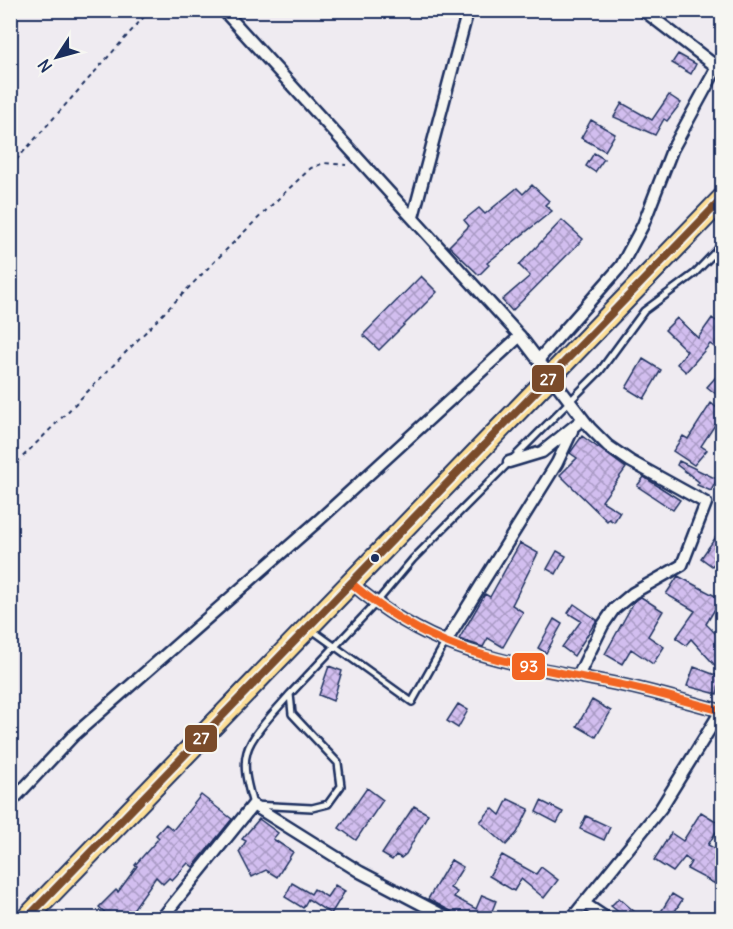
<svg xmlns="http://www.w3.org/2000/svg" width="733" height="929" font-family="Delius,sans-serif">
<defs>
<pattern id="building-cross-hatch" width="8" height="8" patternUnits="userSpaceOnUse" patternTransform="scale(1.5)"><rect width="8" height="8" fill="#d2beef"/><path d="M0 0l8 8M0 8l8-8" fill="none" stroke="#aa9bc5"/></pattern>
</defs>
<rect width="100%" height="100%" fill="#efebf1"/>
<filter id="ink" filterUnits="userSpaceOnUse"><feTurbulence type="fractalNoise" baseFrequency=".0167" numOctaves="2"/><feDisplacementMap in="SourceGraphic" scale="12" xChannelSelector="R" yChannelSelector="G"/><feConvolveMatrix kernelMatrix="1 2 1 2 8 2 1 2 1" color-interpolation-filters="sRGB"/></filter>
<g filter="url(#ink)">
<path fill="url(#building-cross-hatch)" stroke="#1b2f5e" stroke-width="1.5" d="M678,54L696,64L691,74L672,63Z
M669,95L681,103L667,121L664,119L655,135L614,117L622,103L652,120Z
M591,120L615,134L605,151L581,138Z
M594,153L604,159L595,172L586,166Z
M532,185L549,201L545,205L552,211L487,263L489,265L479,275L449,246L469,226L464,220L479,208L485,214L517,188L523,194Z
M562,220L583,239L512,311L502,300L530,276L519,265Z
M421,276L437,292L379,350L363,335Z
M677,318L698,338L712,318L723,326V353L710,344L686,372L677,364L687,351L665,330Z
M643,359L661,370L644,399L626,388Z
M723,369V387L716,394L707,387Z
M711,403L723,413L701,446L707,450L694,465L673,451L683,436L688,439Z
M582,436L626,468L602,501L620,512L614,522L609,519L607,521L560,475L577,458L570,453Z
M679,461L717,479L711,491L697,485L699,482L677,465Z
M644,477L680,500L673,510L637,486Z
M723,527V564L717,560L712,566L701,558Z
M520,543L538,553L512,605L523,612L503,647L488,638L483,647L459,639L485,594L490,597Z
M557,551L566,556L556,574L547,569Z
M678,576L721,599L706,624L723,641V674L691,639L686,645L676,638L695,611L666,594Z
M641,597L663,611L648,636L664,647L653,664L631,649L622,664L605,654L634,602Z
M574,604L597,620L574,656L562,647L581,621L568,613Z
M554,619L562,624L546,653L538,648Z
M329,666L342,671L333,701L319,695Z
M694,667L721,677L717,694L687,686Z
M592,700L611,711L596,737L577,726Z
M458,704L468,710L458,728L447,721Z
M367,788L383,800L356,840L339,828Z
M201,795L232,819L193,867L188,863L172,880L169,878L163,884L156,877L127,918H111L99,907L116,890L118,892L137,866L135,865L159,838L156,835L166,824L173,830Z
M508,799L529,809L517,833L506,845L480,822L492,808L500,815Z
M541,801L563,812L557,823L536,812Z
M414,806L428,814L406,854L401,858L396,855L392,860L382,854Z
M701,812L721,824L708,845L723,853V888L687,869L691,862L685,857L673,872L654,860L671,833L683,841Z
M586,816L610,827L604,840L580,829Z
M259,819L278,833L273,839L293,852L277,877L266,870L252,877L239,852L246,841L242,839Z
M502,855L536,874L541,867L558,880L544,898L521,879L514,891L489,876Z
M451,860L463,867L450,888L457,892L454,897L476,909L482,895L496,901L490,916L494,918H458L451,911L428,899Z
M292,883L311,894L314,889L327,897L335,885L345,891L331,914L308,899L303,908L285,897Z
M672,894L682,900L671,918H657Z
M619,898L636,913L631,918H626L611,906Z"/>
<g fill="none" stroke-linecap="round" stroke-linejoin="round">
<g stroke="#1b2f5e" stroke-width="10">
<path id="lane" d="M312,630L412,702L445,643
M290,694C278,708 251,735 247,752C242,769 249,789 253,805L312,808L328,804L341,786L338,763L292,714L290,694L376,603L413,559L600,371L644,311L694,274L722,245"/>
</g>
<g stroke="#1b2f5e" stroke-width="15">
<path id="street" d="M223,10L520,336L590,428L608,446L630,461L706,503L682,565L633,593L614,609L603,625L578,676
M643,10L717,67
M413,217L468,10
M539,359L621,266L643,225L672,150L722,58
M509,462L542,452L583,419
M351,583C435,655 504,661 607,682C646,689 684,701 722,711
M445,643L557,463L572,431
M10,803L73,736L319,520L520,336
M585,904L606,918
M162,918L253,805L360,872L448,918
M572,918L661,808L721,711"/>
</g>
<g stroke="#1b2f5e" stroke-width="24">
<path id="highway" d="M27,918L722,199"/>
</g>
<path stroke="#1b2f5e" stroke-width="2" stroke-dasharray="4.5 4.5" stroke-linecap="butt" d="M10,167L150,10
M10,469C112,370 207,264 311,168L324,163L346,165"/>
<use href="#lane" stroke="#f6f6f2" stroke-width="5"/>
<use href="#street" stroke="#f6f6f2" stroke-width="10"/>
<use href="#highway" stroke="#fdde96" stroke-width="20"/>
<g stroke="#f6f6f2" stroke-width="12">
<path id="bus-1" d="M351,583C435,655 504,661 607,682C646,689 684,701 722,711"/>
</g>
<g stroke="#f6f6f2" stroke-width="12">
<path id="bus-2" d="M27,918L722,199"/>
</g>
<use href="#bus-1" stroke="#f26522" stroke-width="8"/>
<use href="#bus-2" stroke="#7a4b2a" stroke-width="8"/>
</g>
</g>
<circle fill="#1b2f5e" stroke="#f6f6f2" stroke-width="2" cx="375" cy="558" r="5"/>
<g stroke="#f6f6f2" stroke-width="2">
<rect x="531" y="364" width="34" height="29" rx="6" fill="#7a4b2a"/>
<rect x="511" y="652" width="35" height="29" rx="6" fill="#f26522"/>
<rect x="184" y="724" width="34" height="29" rx="6" fill="#7a4b2a"/>
</g>
<g font-size="16" text-anchor="middle" font-weight="bold" fill="#fff">
<text x="548" y="385">27</text>
<text x="529" y="672">93</text>
<text x="201" y="744">27</text>
</g>
<rect width="733" height="929" fill="none" stroke="#f6f6f2" stroke-width="36"/>
<rect x="18" y="18" width="697" height="893" fill="none" stroke="#1b2f5e" stroke-width="2" filter="url(#ink)"/>
<g transform="translate(57 57) rotate(234)" stroke="#f6f6f2" stroke-width="4.5" paint-order="stroke">
<path d="M0-4.5L10 22L0 15L-10 22Z" fill="#1b2f5e"/>
<text y="-9" font-size="16" font-weight="bold" text-anchor="middle" fill="#1b2f5e">N</text>
</g>
</svg>
